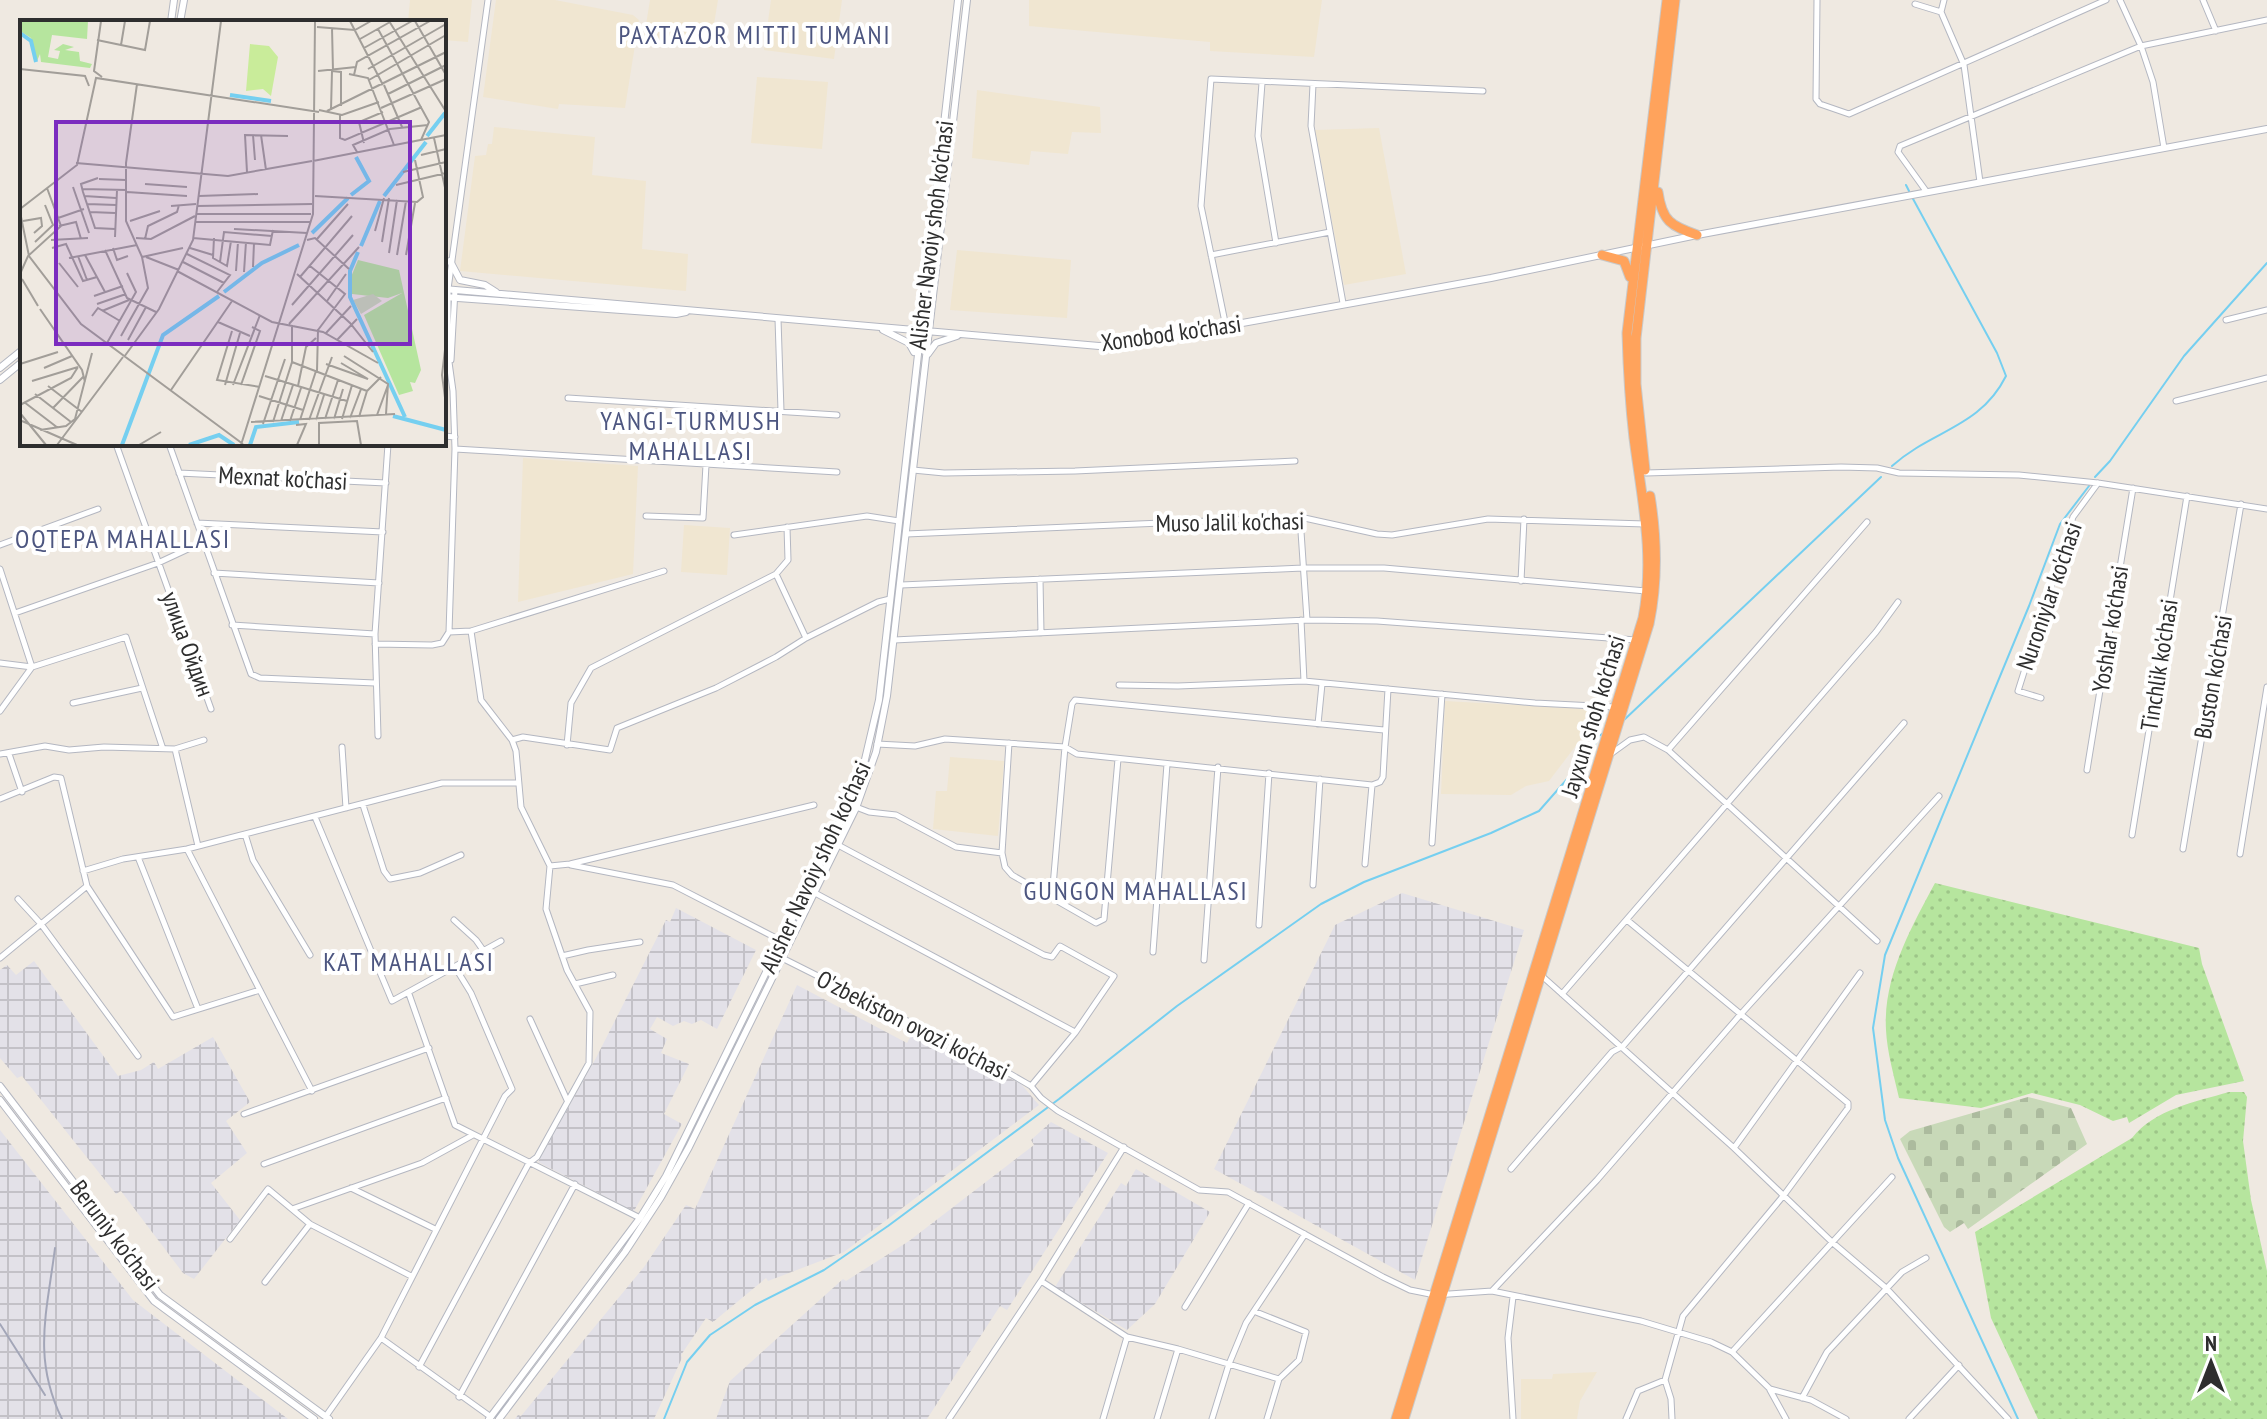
<svg xmlns="http://www.w3.org/2000/svg" width="2267" height="1419" font-family="'PT Sans Narrow',sans-serif">
<defs>
<pattern id="industrial-grid" width="8" height="8" patternUnits="userSpaceOnUse" patternTransform="scale(2)"><rect width="8" height="8" fill="#e3e1e8"/><path d="M0 4h8M4 0v8" fill="none" stroke="#c3c1c7"/></pattern>
<pattern id="green-dots" width="8" height="8" patternUnits="userSpaceOnUse" patternTransform="scale(2)"><rect width="8" height="8" fill="#b6e59e"/><path d="M2 2h.1M6 6h.1" fill="none" stroke="#9dc588" stroke-width="1.8" stroke-linecap="round"/></pattern>
<pattern id="cemetery-stones" width="16" height="16" patternUnits="userSpaceOnUse" patternTransform="scale(2)"><rect width="16" height="16" fill="#c8d9b8"/><path d="M2 7V4a2 2 0 0 1 4 0v3zM10 15v-3a2 2 0 0 1 4 0v3z" fill="#acbb9e"/></pattern>
</defs>
<rect width="100%" height="100%" fill="#efe9e1"/>
<path fill="url(#industrial-grid)" d="M1402,893L1524,930L1415,1280L1214,1169L1335,925Z
M676,908L756,950L717,1029L701,1020L692,1024L684,1021L673,1026L657,1017L650,1029L667,1039L661,1053L689,1064L664,1114L682,1124L634,1211L538,1162L596,1058L666,920L670,922Z
M34,961L118,1076L141,1070L154,1062L158,1069L213,1037L250,1102L226,1121L247,1153L211,1183L240,1220L194,1279L183,1273L121,1191L116,1194L22,1076L17,1078L0,1058V970L7,965L16,975Z
M797,985L907,1043L914,1030L1021,1084L1039,1105L844,1252L768,1281L766,1278L713,1322L706,1318L681,1355L682,1358L654,1419H515L518,1415L521,1416L644,1267L686,1205L695,1209Z
M1051,1122L1108,1153L1007,1310L1000,1306L927,1419H716L730,1381L843,1279L846,1281L909,1241L1034,1145L1031,1140Z
M0,1130L133,1300L288,1419H0Z
M1136,1169L1210,1212L1155,1304L1127,1330L1055,1287L1121,1183L1126,1186Z"/>
<path fill="#f0e6d1" d="M410,0H472L468,42L444,40V22H408Z
M496,0H555L633,15L639,20L625,108L559,104L558,109L483,97Z
M650,0H718L710,48L644,37Z
M771,0H842L834,59L764,50Z
M1029,0H1322L1314,57L1210,51V42L1029,26Z
M757,77L828,82L822,149L751,143Z
M977,90L1100,107L1101,133L1072,132L1068,154L1031,151L1029,165L972,158Z
M494,127L595,137L592,175L646,181L642,249L688,254L686,291L460,271L475,156L486,155L488,144H492Z
M1379,128L1406,274L1344,285L1315,130Z
M957,250L1071,260L1067,318L950,310Z
M523,458L638,466L633,574L518,602Z
M684,525L730,528L727,575L681,572Z
M1445,701L1603,710L1549,781L1526,786L1511,795L1441,794Z
M950,757L1004,761L998,836L933,829L936,791H947Z
M1597,1372L1580,1401L1577,1419H1521V1379H1552L1553,1374Z"/>
<path fill="url(#green-dots)" d="M1935,883L2199,948L2202,964L2244,1081L2176,1095L2129,1123L2127,1117L2113,1121L2080,1105L2032,1093L1981,1108L1899,1098C1894,1076 1887,1052 1886,1030C1883,977 1911,928 1935,883Z
M2229,1092H2244L2247,1097L2243,1141L2251,1200L2267,1271V1419H2038L1991,1318L1975,1232L2132,1138C2155,1109 2195,1102 2229,1092Z"/>
<path fill="url(#cemetery-stones)" d="M2028,1097L2071,1108L2087,1144L1968,1229L1964,1223L1950,1232L1944,1227L1900,1139L1910,1131Z"/>
<g fill="none" stroke-linecap="round" stroke-linejoin="round">
<path stroke="#75cff0" stroke-width="2" d="M1906,185L1909,191
M1892,466C1932,430 1980,428 2006,376L1997,353L1912,197
M2095,477L2110,461L2184,356L2267,263
M1624,720L1881,477
M664,1419L687,1362L710,1335L755,1305L824,1270L888,1226L1059,1099L1177,1006L1321,904L1364,882L1491,833L1539,811L1590,753L1599,736L1605,732
M2018,1419L1898,1158L1885,1120L1873,1028L1885,955L2029,606L2060,524L2089,486"/>
<g stroke="#b4b7c1" stroke-width="7">
<path id="street" d="M488,0L448,289V355L453,391L455,449L449,632L471,631L664,571
M1817,0L1816,99L1820,104L1849,114L2106,0
M1944,0L1941,12L1964,65L1980,182
M2120,0L2141,46L2153,82L2164,148
M2203,0L2216,31
M1915,4L1941,12
M1262,83L1258,136L1276,243
M1313,84L1311,126L1343,303
M1926,191L1898,152L1900,146L2141,46L2267,20
M1211,255L1330,232
M778,319L781,411
M2226,320L2267,310
M1226,327L1201,206L1211,79L1483,91
M451,360L455,290
M568,398L837,415
M2176,401L2267,378
M444,436L455,437
M116,444L211,709
M169,444L251,674L260,678L375,683
M455,449L837,472
M913,470L944,473L1075,471L1295,461
M179,473L386,483
M1646,473L1841,467L1877,468L1899,473L2019,475L2098,483L2267,509
M646,516L703,518L706,465
M1300,517L1307,620
M197,523L383,532
M906,534L1300,517L1377,534L1392,535L1488,519L1645,524
M734,535L867,516L899,521
M0,545L98,509
M0,569L32,667L0,711
M214,573L379,583
M776,574L806,638
M1040,579L1041,633
M1521,581L1524,519
M901,585L1303,568H1384L1646,591
M15,613L158,563L203,542
M1301,620L1304,681
M232,625L375,634
M471,631L481,700L512,740L516,751L521,807L550,866L570,864L814,805
M894,640L1307,620L1377,621L1636,640
M375,644L432,645L442,643L449,632
M0,663L32,667L126,637L162,746
M1119,685L1178,686L1304,681L1535,703L1615,707
M2041,698L2018,691L2073,517L2098,483
M73,703L142,688
M1318,724L1322,684
M378,736L375,634L388,444
M512,740L523,737L610,750L617,728L716,688L776,657L806,638L878,602L890,599
M1009,743L1002,853L1005,867L1012,875L1096,923L1104,919L1118,759
M877,744L915,746L945,739L1065,747L1077,754L1372,785L1380,782L1383,777L1388,689
M567,745L571,703L591,668L776,574L788,560L787,527
M342,747L346,808
M175,749L198,846
M1668,750L1867,522
M1612,753L1630,740L1644,737L1668,750L1877,941
M0,754L45,746L69,750L104,747L175,749L204,740
M9,754L22,792
M2087,770L2133,488
M0,799L54,777L61,778L87,886L173,1017L260,990
M363,805L384,871L390,879L420,873L461,855
M856,807L869,812L896,815L956,847L1002,853
M315,817L392,1001L501,941
M245,834L253,860L310,955
M2132,835L2187,496
M1432,843L1442,694
M838,845L1044,955L1052,957L1060,946L1114,976L1075,1033L1031,1086
M187,849L312,1091
M2183,849L2241,504
M2240,854L2267,687
M138,857L198,1009
M1365,864L1372,785
M571,865L673,885L782,941
M83,871L123,859L187,849L442,783H517
M1313,885L1320,779
M815,893L1075,1032
M1052,898L1065,747L1072,704L1075,700L1384,730
M18,899L41,924L138,1056
M454,920L476,940L483,950
M1627,920L1848,1103V1108L1784,1195L1683,1316L1665,1380L1671,1399L1672,1419
M1259,925L1269,773
M1153,952L1167,764
M562,956L588,950L640,942
M780,957L993,1064L1031,1086L1041,1098L1058,1111L1199,1190L1228,1192L1383,1277L1410,1290L1435,1295L1492,1291L1641,1321L1711,1342L1732,1352L1770,1389L1811,1400L1846,1419
M0,958L87,886
M1204,960L1218,767
M1542,976L1734,1148L1833,1243L1886,1288L2008,1419
M575,984L613,975
M409,994L455,1125L640,1218
M1562,994L1876,632L1898,602
M530,1019L567,1100
M244,1114L429,1048
M1734,1148L1860,973
M264,1164L446,1098
M1511,1169L1612,1052L1623,1046L1904,723
M351,1188L435,1229
M292,1209L422,1163L473,1135
M230,1239L268,1189L310,1224L411,1276
M1041,1281L1127,1337L1178,1349L1279,1379
M265,1282L310,1224
M1492,1291L1597,1180L1740,1015L1939,796
M1185,1307L1249,1203
M1256,1312L1306,1332L1299,1360L1279,1379L1267,1419
M381,1338L491,1417
M1732,1352L1892,1177
M419,1367L529,1163L537,1157L589,1063L590,1012L567,970L546,909L550,866
M1770,1390L1786,1419
M459,1397L575,1184
M1802,1398L1827,1352L1902,1272L1926,1258
M326,1416L381,1338L505,1096L512,1089L471,993L455,967
M949,1419L1041,1281L1124,1147
M1103,1419L1127,1337
M1157,1419L1178,1349
M1212,1419L1229,1364L1246,1323L1305,1234
M1513,1419L1508,1338L1513,1297
M1626,1419L1638,1391L1665,1380
M1909,1419L1959,1365"/>
</g>
<g stroke="#b4b7c1" stroke-width="8">
<path id="secondary" d="M171,22L174,0
M180,22L184,0
M450,261L460,280L485,285L496,292
M444,289L1099,346L1126,344L1491,278L1697,235L2267,129
M444,297L676,314L686,312
M883,330L909,343L914,352
M928,354L936,343L957,336
M0,368L22,350
M0,380L22,362
M0,1086L160,1295L329,1419
M0,1100L154,1301L314,1419
M489,1419L640,1218L666,1176L851,799L863,768L879,700L958,0
M499,1419L625,1252L661,1197L689,1147L856,808L876,752L887,696L967,0"/>
</g>
<g stroke="#c9c9c9" stroke-width="11">
<path id="highway" d="M1658,192C1662,221 1671,226 1697,235
M1602,255L1624,261L1630,277
M1645,470L1636,384V338L1675,0
M1396,1419L1643,618C1655,556 1642,500 1634,438C1630,403 1628,368 1627,333L1667,0
M1404,1419L1649,624C1658,581 1657,539 1650,496"/>
</g>
<use href="#street" stroke="#fff" stroke-width="5"/>
<use href="#secondary" stroke="#fff" stroke-width="6"/>
<use href="#highway" stroke="#ffa35c" stroke-width="9"/>
<path stroke="#a3a6b8" stroke-width="2" d="M55,1248C47,1312 32,1358 62,1419
M0,1324L45,1395"/>
</g>
<g text-anchor="middle" dominant-baseline="central" stroke-width="8" stroke-linejoin="round" paint-order="stroke">
<g font-size="24" fill="#2e2e2e" stroke="#fff">
<text transform="translate(931 235) rotate(-83)">Alisher Navoiy shoh ko'chasi</text>
<text transform="translate(1171 333) rotate(-8)">Xonobod ko'chasi</text>
<text transform="translate(283 478) rotate(3)">Mexnat ko'chasi</text>
<text transform="translate(1230 522) rotate(-1)">Muso Jalil ko'chasi</text>
<text transform="translate(2049 596) rotate(-71)">Nuroniylar ko'chasi</text>
<text transform="translate(2110 629) rotate(-81)">Yoshlar ko'chasi</text>
<text transform="translate(188 644) rotate(70)">улица Ойдин</text>
<text transform="translate(2159 665) rotate(-81)">Tinchlik ko'chasi</text>
<text transform="translate(2213 677) rotate(-80)">Buston ko'chasi</text>
<text transform="translate(1593 716) rotate(-73)">Jayxun shoh ko'chasi</text>
<text transform="translate(815 867) rotate(-65)">Alisher Navoiy shoh ko'chasi</text>
<text transform="translate(913 1025) rotate(27)">O'zbekiston ovozi ko'chasi</text>
<text transform="translate(115 1235) rotate(53)">Beruniy ko'chasi</text>
</g>
<g font-size="26" letter-spacing="2" fill="#4d5680" stroke="#fff">
<text x="755" y="34">PAXTAZOR MITTI TUMANI</text>
<text x="691" y="420">YANGI-TURMUSH<tspan x="691" dy="30">MAHALLASI</tspan></text>
<text x="123" y="538">OQTEPA MAHALLASI</text>
<text x="1136" y="890">GUNGON MAHALLASI</text>
<text x="409" y="961">KAT MAHALLASI</text>
</g>
</g>
<g transform="translate(20 20)">
<rect width="426" height="426" fill="#efe9e1"/>
<path d="M0,1H68L67,19L32,15L28,37L38,39L40,31L34,30L43,24L54,27L45,30L59,32L60,41L72,44L70,48L21,42L20,34L17,41L11,18L0,11ZM338,240L379,250L401,350L395,363L390,362L393,371L379,375L344,295L382,273L368,278L332,274L331,257Z" fill="#b6e59e"/>
<path d="M353,274L362,281L341,294L333,280Z" fill="#c8d9b8"/>
<path d="M230,24L249,26L258,37L251,76L243,69L226,71Z" fill="#c9ec9a"/>
<path fill="none" stroke="#75cff0" stroke-width="4" d="M0,13L11,21L16,42M210,75L251,81M407,116L425,93M331,175L349,161L336,137M364,176L406,122M292,213L328,178M341,226L360,181M338,232L330,251V277L385,397M204,272L242,243L279,225M373,396L426,410M102,425L143,315L199,276M169,425L199,415L214,425M230,425L236,407L279,402"/>
<path fill="none" stroke="#a29e99" stroke-width="2" d="M81,1L74,51L82,57M330,1L363,65M369,1L425,90M395,1L426,55M297,7L335,10L351,1M312,8L313,51M358,9L409,102L401,120M340,19L370,2M77,20L125,30L130,1M101,25L105,1M344,28L392,1M0,49L65,56L69,66M348,49L426,4M298,51L336,47M329,54L348,58L374,125M334,55L337,42L410,1M349,60L426,15M117,64L106,143V201L122,237L163,228M364,65L382,107M368,74L426,45M361,88L426,59M299,90L322,95L359,82M311,90L312,51L321,52V86M307,91L426,32M320,95V118L325,120L402,87M233,115L235,140M241,115L246,150M414,118L426,172M344,123L339,102L363,92M337,132L333,125L370,109L408,105M401,135L426,129M293,141L426,115M56,143L208,156L292,141M227,152L225,115L268,116M383,152L426,142M78,158L61,164L63,172L75,208L95,209M79,159L106,160M125,164L167,167M376,165L426,153M53,167L69,213M62,169L107,170M107,172L167,176M64,176L96,178M179,176L238,174M295,176L397,182L403,177L395,140M67,184L96,185M151,186L176,184M177,186L292,184M0,189L57,145L76,58L299,92M0,192L9,236L61,304L223,424M70,192L95,193M177,194H291M38,198L64,189M3,201L21,198L22,206L14,213M110,201L140,191M176,202H291M39,206L56,202L61,219M214,209L287,213M355,211L364,178M95,217L97,170M116,218L131,219L175,196M173,218L250,225L253,210M194,218L193,238L207,246L211,221M125,219L128,206L157,192L159,185M297,219L328,184M31,220L68,218M287,220L295,218L329,249M15,222L33,205L25,185M362,222L369,178M32,228L46,224L63,261L77,257M93,228L97,240L108,236M170,228L193,235M85,230L107,278L136,292M369,233L377,180M167,234L210,255L197,272M65,235L85,272M377,235L386,181M386,235L395,183M58,236L67,260M126,237L159,250M49,238L117,225M163,242L204,263M200,242L204,212L252,216M39,243L58,267M290,246L325,274L298,310L297,351M233,247L234,223M157,251L252,302L303,312L358,343M216,251L218,222M224,252L226,222M0,254L8,236L41,206L27,168M277,254L330,303L353,332M280,257L332,196M2,259L18,286M74,276L103,266M307,281L326,254M77,284L106,274M272,285L333,215M20,289L62,350L65,362M82,291L109,280M72,296L78,288L100,301M198,302L230,316M269,304L339,227M212,311L197,360L240,367M306,313L331,286M101,316L128,268L122,237M108,320L126,287M317,320L337,299M426,321L422,355L426,385M87,323L116,272L107,253M324,336L368,364L366,394M104,337L139,289L173,220L201,1M272,342L347,371L361,357M0,344L38,332M306,344L348,359L321,343M24,348L52,336M245,356L327,381M12,361L58,347M205,365L220,313M213,365L240,295M221,365L240,311L232,307M28,366L62,392M278,366L286,327L296,318M151,370L212,281M15,374L51,402M239,376L283,390M4,382L38,408M0,385L51,358L58,347M33,388L63,357M0,393L26,425M357,395L368,365M339,397L347,371M330,398L341,369M305,399L318,360M314,399L323,369M322,399L332,365M280,400L296,351M289,400L312,337M296,400L304,375M2,401L57,425M261,401L273,365M270,401L281,368M231,402L375,394M253,402L272,342V305M243,404L265,339M276,405L286,404L277,425M20,410L46,406L55,399L72,333M37,425L103,337M119,425L141,412M221,425L293,194L295,1M299,425V403L337,401L341,425"/>
<path fill="#7b2cbf" fill-opacity="0.15" stroke="#7b2cbf" stroke-width="4" d="M36,102H390V324H36Z"/>
<rect width="426" height="426" fill="none" stroke="#2e2e2e" stroke-width="4"/>
</g>
<g transform="translate(2211 1363)" stroke="#ffffff" stroke-width="6" paint-order="stroke">
<path d="M0-6L14 30L0 20L-14 30Z" fill="#2e2e2e"/>
<text y="-12" font-size="22" font-weight="bold" text-anchor="middle" fill="#2e2e2e">N</text>
</g>
</svg>
